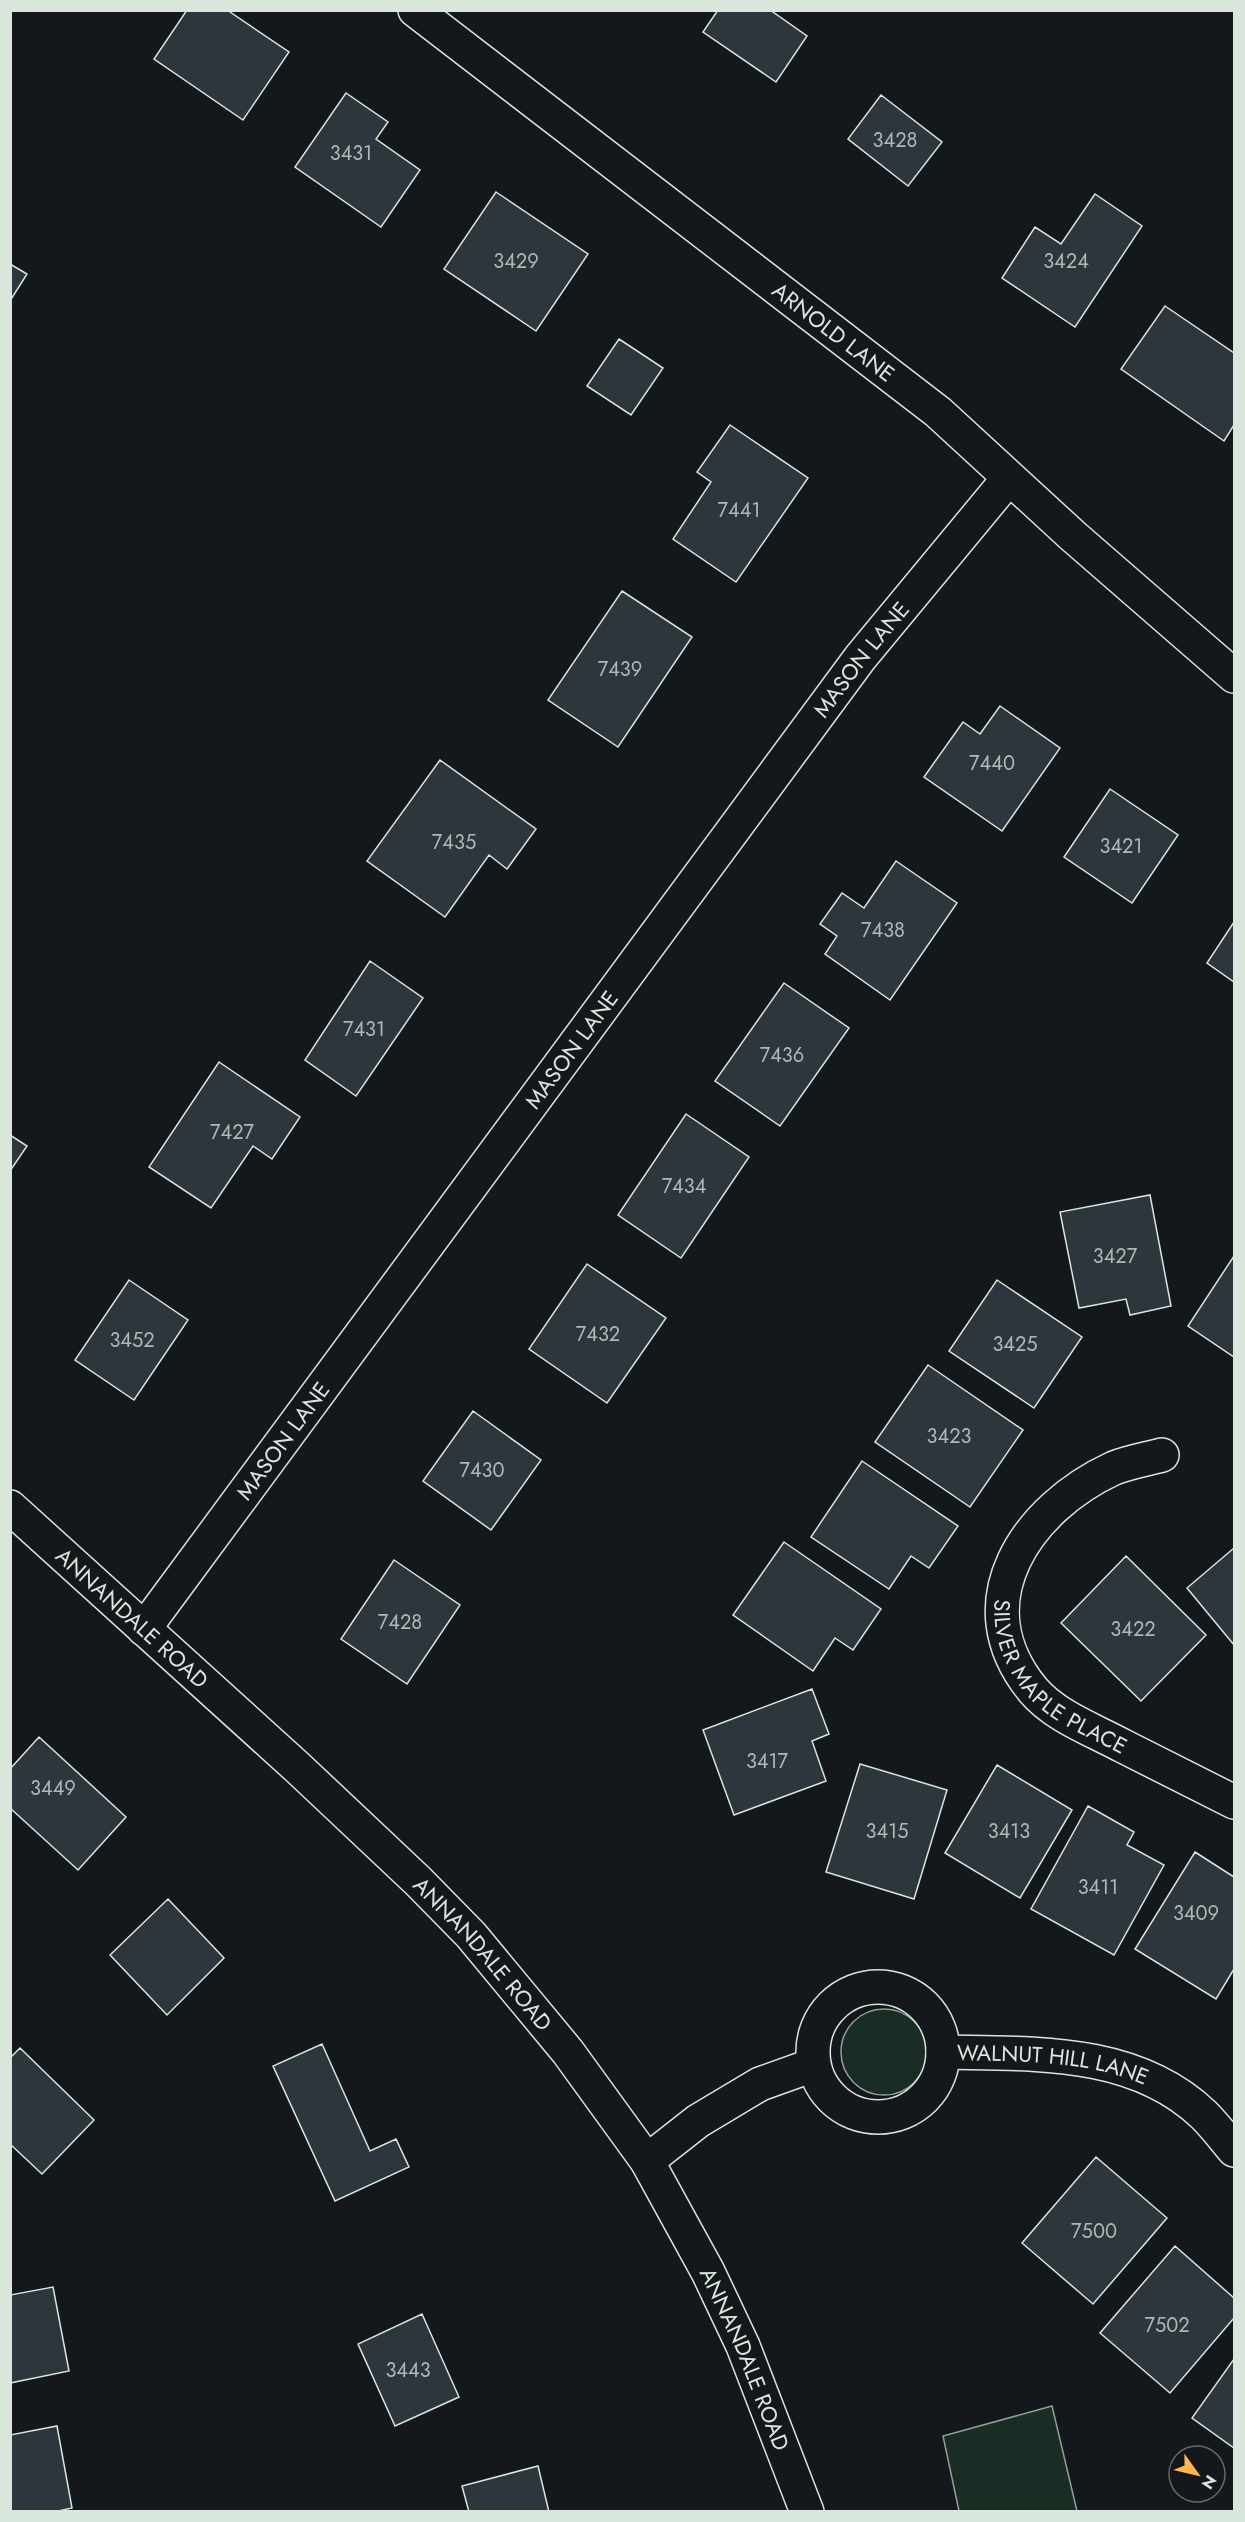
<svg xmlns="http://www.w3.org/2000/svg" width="1245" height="2522" font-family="Jost,sans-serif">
<rect width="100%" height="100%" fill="#14181c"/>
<path fill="#1a2d24" stroke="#939e99" stroke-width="1.5" d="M841 2052a43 43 0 1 1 86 0a43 43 0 1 1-86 0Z
M1052,2406L1077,2511H959L943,2436Z"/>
<path fill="#2c363c" stroke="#d8e6dc" stroke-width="1.5" d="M187,10H227L289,52L243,120L154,59Z
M718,10H770L807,36L776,82L703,32Z
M346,93L388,122L376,139L420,170L381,227L295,167Z
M881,95L942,142L908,186L848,139Z
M496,192L588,254L536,331L444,269Z
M1095,194L1142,226L1075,327L1002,278L1035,227L1061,244Z
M10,264L27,274L10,301Z
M1165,306L1234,353V425L1224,441L1121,369Z
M619,339L663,368L631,415L587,386Z
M730,425L808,478L736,582L673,539L711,482L697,472Z
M622,591L692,637L618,747L548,700Z
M1000,706L1060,748L1002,831L924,777L963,722L980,734Z
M440,760L536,829L507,869L489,855L445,917L367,861Z
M1110,789L1178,835L1132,903L1064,857Z
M896,861L957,903L890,1000L825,954L837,936L820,924L842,893L864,908Z
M1234,922V982L1207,963Z
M370,961L423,998L356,1096L305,1060Z
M784,983L849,1028L780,1126L715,1081Z
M219,1062L300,1117L272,1159L253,1146L211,1208L149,1167Z
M686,1114L749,1157L681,1258L618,1215Z
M10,1135L27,1146L10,1171Z
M1150,1195L1171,1306L1130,1315L1126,1299L1079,1308L1060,1212Z
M1234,1256V1357L1188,1326Z
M587,1264L666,1318L607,1403L529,1349Z
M129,1280L188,1320L134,1400L75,1360Z
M997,1280L1082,1337L1034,1408L949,1351Z
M928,1365L1023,1430L970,1507L875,1442Z
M473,1411L541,1460L491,1530L423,1481Z
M862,1461L958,1526L929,1568L911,1556L889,1589L811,1537Z
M784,1542L881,1609L853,1650L835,1638L813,1671L733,1615Z
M1234,1548V1645L1187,1588Z
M1126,1556L1206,1635L1141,1701L1061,1623Z
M394,1560L460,1605L407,1684L341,1639Z
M812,1689L829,1734L812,1741L826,1781L734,1815L703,1730Z
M39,1737L126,1817L78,1870L10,1808V1769Z
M860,1764L947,1790L914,1899L826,1872Z
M997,1765L1072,1810L1020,1898L945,1853Z
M1088,1806L1134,1832L1127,1845L1164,1865L1114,1955L1031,1909Z
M1195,1852L1234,1877V1969L1216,1999L1135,1949Z
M168,1899L224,1958L167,2015L110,1955Z
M322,2044L370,2151L396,2139L409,2167L335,2201L273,2066Z
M20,2048L94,2120L42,2174L10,2144V2058Z
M1096,2157L1167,2218L1093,2304L1022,2243Z
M1175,2246L1234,2298V2318L1170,2393L1100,2333Z
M53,2287L69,2371L10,2383V2295Z
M422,2314L459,2397L395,2426L358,2344Z
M1234,2359V2448L1192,2418Z
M57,2426L72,2508L54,2512H10V2435Z
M538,2466L549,2512H469L462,2486Z"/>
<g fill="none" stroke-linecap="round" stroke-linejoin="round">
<g stroke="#d8e6dc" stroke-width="36">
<g id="street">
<path id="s1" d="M415,10L938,412L1073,536L1234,676"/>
<path id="s2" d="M1162,1455C1147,1459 1129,1462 1114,1468C1027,1508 961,1602 1033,1690C1055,1716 1091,1729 1121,1745C1159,1764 1197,1783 1234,1802"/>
<path id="s3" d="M144,1629L860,658L1009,478"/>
<circle cx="878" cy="2052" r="65"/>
<path id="s4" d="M943,2052C1033,2054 1134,2048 1204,2115C1215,2126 1224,2138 1234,2150"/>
<path d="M647,2161L698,2121L760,2084L813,2065"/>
</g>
</g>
<g stroke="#d8e6dc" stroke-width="36">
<g id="secondary">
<path id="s5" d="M10,1507L297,1767L418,1881L471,1935L568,2052L647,2161L708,2272L743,2346L807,2512"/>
</g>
</g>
<use href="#street" stroke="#14181c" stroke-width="33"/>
<use href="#secondary" stroke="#14181c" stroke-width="33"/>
</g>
<g text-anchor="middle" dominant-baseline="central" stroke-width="4.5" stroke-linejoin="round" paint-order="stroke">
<g font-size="20" fill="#adbab4">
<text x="895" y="140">3428</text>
<text x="351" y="153">3431</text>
<text x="516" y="261">3429</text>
<text x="1066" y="261">3424</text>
<text x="739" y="510">7441</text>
<text x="620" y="669">7439</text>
<text x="992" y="763">7440</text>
<text x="454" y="842">7435</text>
<text x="1121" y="846">3421</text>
<text x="883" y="930">7438</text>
<text x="364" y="1029">7431</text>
<text x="782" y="1055">7436</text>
<text x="232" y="1132">7427</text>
<text x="684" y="1186">7434</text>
<text x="1115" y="1256">3427</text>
<text x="598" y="1334">7432</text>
<text x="132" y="1340">3452</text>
<text x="1015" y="1344">3425</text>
<text x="949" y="1436">3423</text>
<text x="482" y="1470">7430</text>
<text x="400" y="1622">7428</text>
<text x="1133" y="1629">3422</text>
<text x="767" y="1761">3417</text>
<text x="53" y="1788">3449</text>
<text x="887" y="1831">3415</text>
<text x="1009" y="1831">3413</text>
<text x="1098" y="1887">3411</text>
<text x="1196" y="1913">3409</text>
<text x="1094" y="2231">7500</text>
<text x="1167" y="2325">7502</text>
<text x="408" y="2370">3443</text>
</g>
<g font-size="22" fill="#d8e6dc" stroke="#14181c">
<text stroke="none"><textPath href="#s1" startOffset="528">ARNOLD LANE</textPath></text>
<text stroke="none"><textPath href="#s3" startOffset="1206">MASON LANE</textPath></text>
<text stroke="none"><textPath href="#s3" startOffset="720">MASON LANE</textPath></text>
<text stroke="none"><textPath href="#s3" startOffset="234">MASON LANE</textPath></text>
<text stroke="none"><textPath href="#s5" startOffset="165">ANNANDALE ROAD</textPath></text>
<text stroke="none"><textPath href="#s2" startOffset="333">SILVER MAPLE PLACE</textPath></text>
<text stroke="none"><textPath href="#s5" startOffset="651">ANNANDALE ROAD</textPath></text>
<text stroke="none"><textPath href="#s4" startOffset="111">WALNUT HILL LANE</textPath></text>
<text stroke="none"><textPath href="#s5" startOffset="1137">ANNANDALE ROAD</textPath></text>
</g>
</g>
<rect width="1245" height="2522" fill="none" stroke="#d8e6dc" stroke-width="24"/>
<g transform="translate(1197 2474) rotate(124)"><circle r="28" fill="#14181c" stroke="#626a69" stroke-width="1.5"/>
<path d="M0-4.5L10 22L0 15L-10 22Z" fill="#ffb74d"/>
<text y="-9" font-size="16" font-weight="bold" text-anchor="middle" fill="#d8e6dc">N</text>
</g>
</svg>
